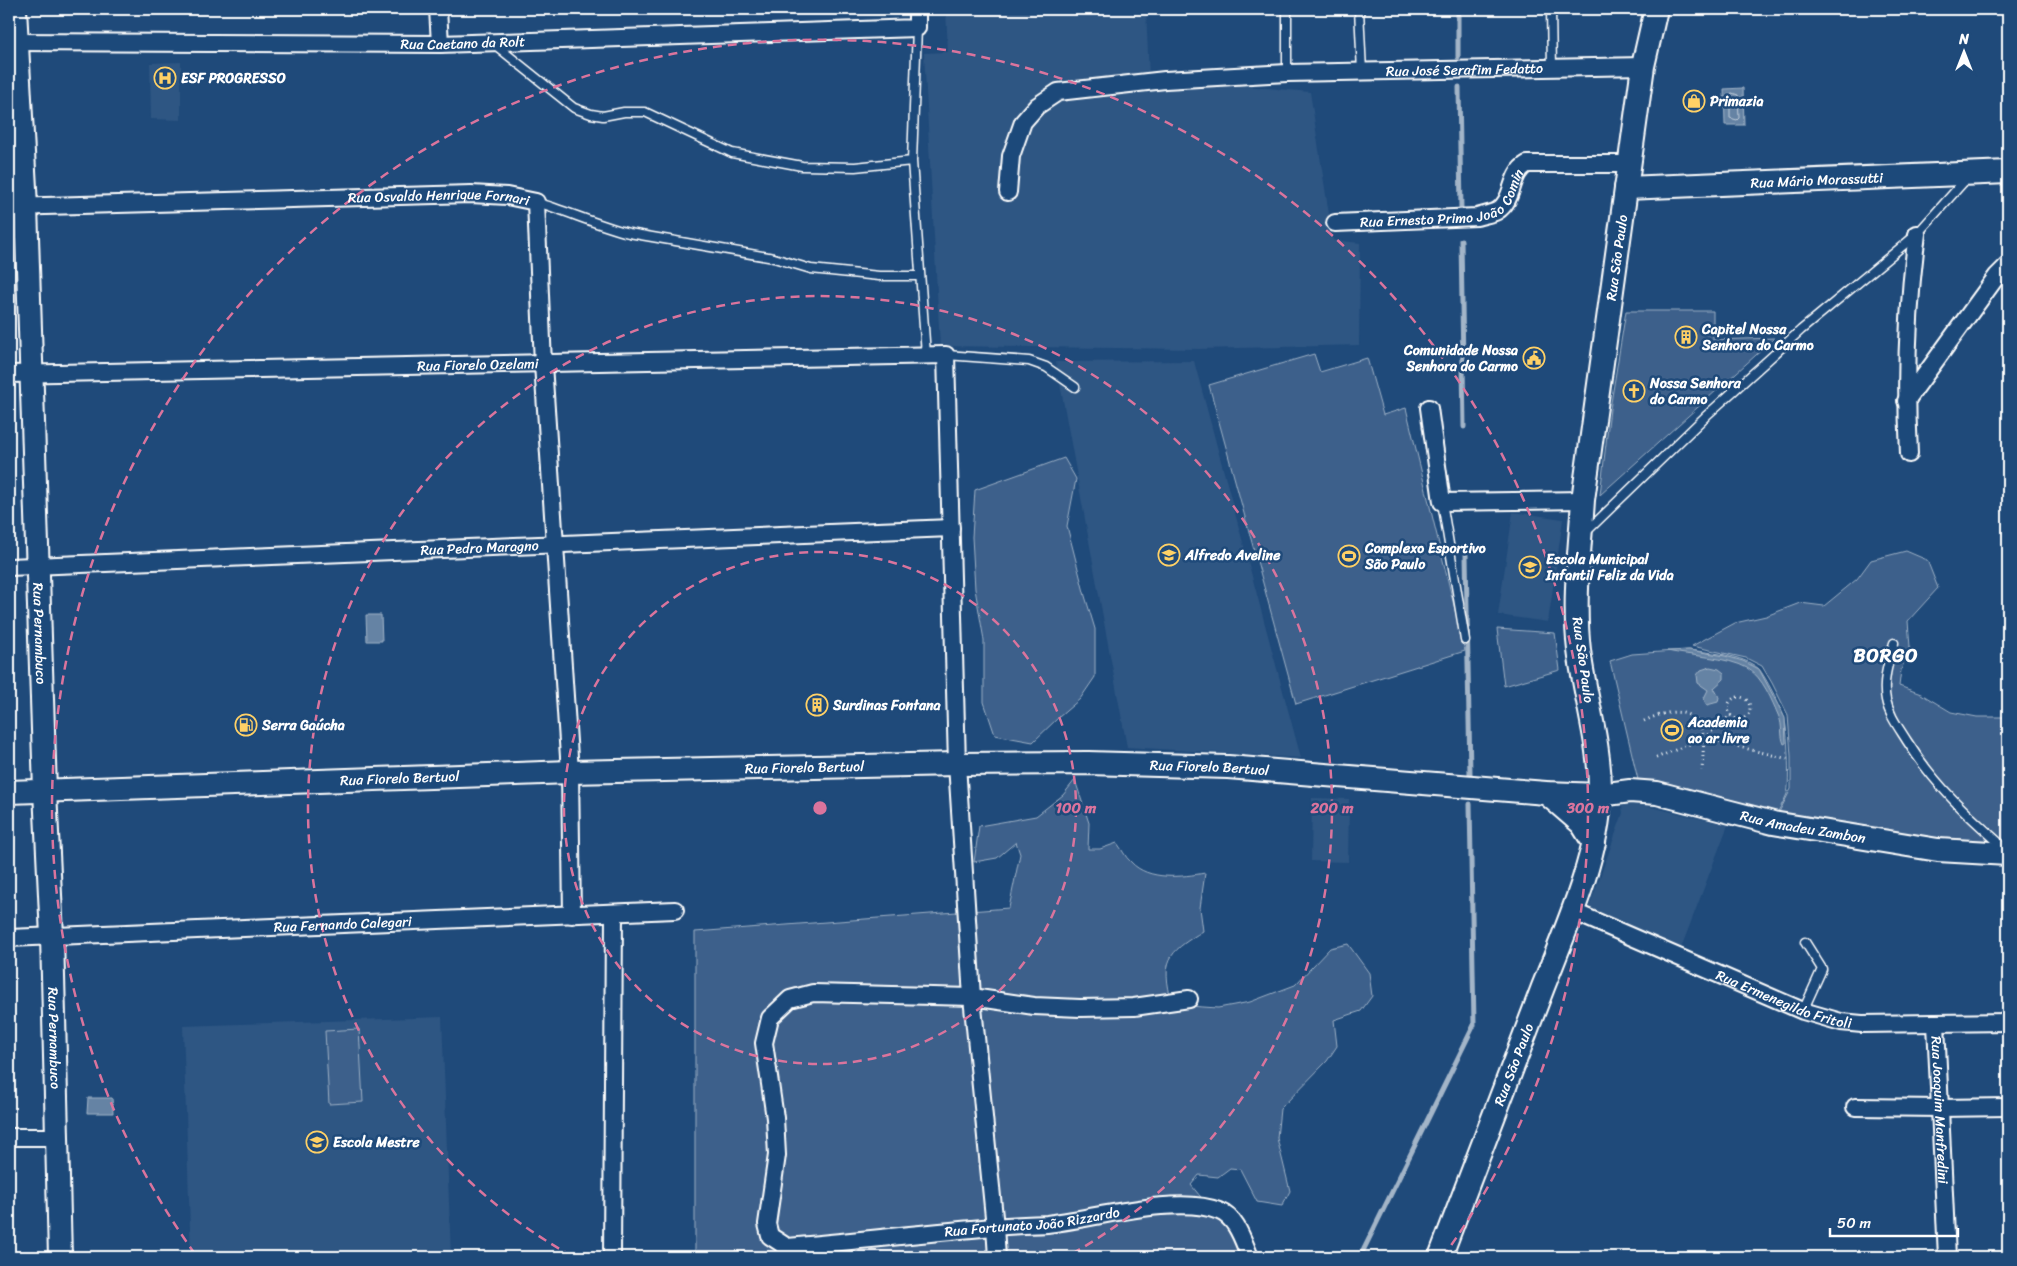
<svg xmlns="http://www.w3.org/2000/svg" width="2017" height="1266" font-family="Sriracha,sans-serif">
<rect width="100%" height="100%" fill="#1f4a7a"/>
<filter id="ink" filterUnits="userSpaceOnUse"><feTurbulence type="fractalNoise" baseFrequency=".02" numOctaves="2"/><feDisplacementMap in="SourceGraphic" scale="10" xChannelSelector="R" yChannelSelector="G"/><feConvolveMatrix kernelMatrix="1 2 1 2 8 2 1 2 1" color-interpolation-filters="sRGB"/></filter>
<g filter="url(#ink)">
<path fill="#2e5683" d="M946,9H1146L1149,77L1310,92L1333,240L1360,243L1359,345L1200,349L940,346L924,53L948,52Z
M181,62V120L151,119L150,63Z
M1194,361L1301,758L1127,747L1056,362Z
M1513,512L1563,519L1548,622L1498,615Z
M1312,798L1349,799L1348,862L1311,861Z
M1621,800L1728,825L1681,948L1588,910L1623,813Z
M442,1017L451,1257H191L183,1026Z"/>
<path fill="#3c618b" stroke="#9eb0c5" d="M1626,311H1713V340L1775,338L1600,495L1610,409Z
M1314,354L1320,372L1367,358L1383,415L1406,408L1465,651L1296,704L1209,385Z
M1064,458L1076,479L1067,526L1085,596L1095,629V677L1080,699L1059,717L1033,742L995,735L984,702V640L975,589L972,537L975,490Z
M1906,551L1927,560L1938,588L1908,621L1910,647L1901,670L1899,686L1921,694L1951,712L1977,717H2008V851L1778,814L1791,789V756L1788,715L1772,683L1762,666L1746,658L1692,646L1735,623L1766,616L1800,603L1824,606L1857,579L1871,560Z
M1497,629L1555,633L1560,670L1504,686Z
M1689,650C1710,653 1742,654 1759,669C1765,676 1781,707 1784,717C1788,727 1790,784 1787,794C1784,802 1778,810 1775,818L1639,784L1610,661L1632,654Z
M1075,780L1089,823L1088,849H1100L1117,843C1122,849 1125,857 1131,862C1148,881 1183,877 1205,873L1200,908L1203,931C1173,950 1161,957 1170,995L1188,1006L1218,1008L1250,1002L1295,985L1330,948L1348,944L1369,973L1372,996L1361,1011L1334,1020L1337,1046L1327,1061L1280,1109L1277,1138L1290,1191L1282,1206L1257,1202L1240,1169L1230,1168L1218,1177L1199,1175L1191,1185C1196,1191 1201,1198 1207,1203C1230,1218 1259,1223 1252,1257H695V932L1009,908L1020,854L1016,842L997,858L974,862L979,826L1036,816L1063,795Z
M359,1029L363,1102L329,1104L325,1031Z"/>
<path fill="#6583a4" stroke="#a3b5c8" d="M1743,88L1744,125H1725L1724,89Z
M366,615H381L382,641H367Z
M1689,650L1725,656L1743,661L1759,669L1785,718L1786,743L1784,744C1780,735 1783,726 1779,717C1772,701 1763,677 1747,668C1728,657 1690,656 1667,651Z
M1710,667L1719,669L1724,673V679L1714,688L1719,697L1718,702L1707,705L1705,702L1704,698L1708,690L1698,683L1697,675L1701,670Z
M88,1098H112L113,1113H87Z"/>
<g fill="none" stroke-linecap="round" stroke-linejoin="round">
<path stroke="#c1cddb" stroke-width="1" d="M1732,93L1738,95L1739,118L1737,120L1730,118V96Z"/>
<path stroke="#a3b5c8" stroke-width="5" d="M1458,9V57
M1459,87L1461,210
M1461,240L1464,427
M1466,555L1470,774
M1360,1257L1474,1025L1470,804"/>
<g stroke="#fff" stroke-width="11">
<path id="lane" d="M1287,9V73
M1359,9L1362,72
M1551,9L1552,68
M917,28L912,161L926,355
M494,44L574,108L591,114L603,116L624,112H645L732,153L802,166L855,167L912,161
M536,202C567,211 597,225 629,233L774,258L811,269L879,276H919
M946,355L1029,361L1046,367L1075,387
M1442,502L1465,640
M1586,532L1707,415L1801,330L1917,234L1967,178
M1894,643C1889,660 1882,681 1886,700C1889,715 1899,728 1907,741C1934,784 1966,814 2005,848
M1803,1011L1822,969L1805,942"/>
</g>
<g stroke="#fff" stroke-width="20">
<g id="street">
<path d="M438,9L440,44"/>
<path id="s1" d="M9,42L440,44L917,28V9"/>
<path id="s2" d="M1008,192L1011,156L1023,122L1037,106L1058,92L1165,80L1287,73L1643,66"/>
<path id="s3" d="M9,207L471,194L507,196L536,202L543,364L570,772L572,915"/>
<path id="s4" d="M1335,223L1477,217C1483,215 1491,214 1497,211C1515,200 1509,174 1527,164H1630"/>
<path id="s5" d="M9,374L946,355L957,764L972,997L995,1227L997,1257"/>
<path d="M1906,401L1997,276L2008,265"/>
<path d="M1429,408L1442,502L1583,500"/>
<path d="M1909,454C1905,379 1907,309 1917,234"/>
<path id="s6" d="M9,567L951,528"/>
<path id="s7" d="M1572,911L1803,1011L1841,1022L1862,1024L2008,1022"/>
<path id="s8" d="M9,938L675,910"/>
<path id="s9" d="M1189,999L1134,1007L1080,1008L1034,1006L972,997L813,993L790,999L770,1018L764,1043L775,1118L777,1155L767,1224L770,1236L787,1247C856,1241 925,1233 994,1227C1012,1225 1030,1225 1047,1224C1093,1219 1178,1194 1219,1211C1237,1218 1243,1241 1250,1257"/>
<path id="s10" d="M1936,1024L1947,1257"/>
<path d="M1855,1107L1941,1108L2008,1107"/>
<path d="M9,1137H58"/>
<path d="M612,1257L614,913"/>
</g>
</g>
<g stroke="#fff" stroke-width="26">
<g id="secondary">
<path id="s11" d="M15,9L26,206L45,791L52,936L60,1257"/>
<path id="s12" d="M1626,188L2008,172"/>
<path id="s13" d="M9,792L570,772L957,764L1088,763L1228,767L1546,793L1600,795L1630,791L1657,793L1773,823L1938,850L2008,854"/>
<path d="M1546,793L1582,824L1594,843"/>
<path id="s14" d="M1440,1257C1474,1167 1509,1077 1543,987C1565,931 1599,855 1600,795C1601,746 1585,698 1579,650C1573,600 1580,549 1583,500L1643,66L1656,9"/>
</g>
</g>
<path stroke="#fff" stroke-width="3" stroke-dasharray="1 4" stroke-linecap="butt" d="M1728 708a11 11 0 1 1 22 0a11 11 0 1 1-22 0Z
M1644,721C1669,709 1697,705 1704,738
M1704,738L1788,759
M1704,738L1731,715
M1656,758L1704,738L1702,771"/>
<use href="#lane" stroke="#1f4a7a" stroke-width="8"/>
<use href="#street" stroke="#1f4a7a" stroke-width="16"/>
<use href="#secondary" stroke="#1f4a7a" stroke-width="22"/>
</g>
</g>
<g fill="none" stroke="#da749d" stroke-width="2.5" stroke-dasharray="9 6">
<circle cx="820" cy="808" r="256"/>
<path d="M572 1256A512 512 0 1 1 1068 1256"/>
<path d="M195 1254A768 768 0 1 1 1445 1254"/>
</g>
<defs>
<g id="hospital-ring" transform="scale(1.125)"><circle r="9.5" fill="#1f4a7a" stroke="#ffd166" stroke-width="1.5"/><path d="M-5-5h3v3.5h4V-5h3V5h-3V1.5h-4V5h-3Z" fill="#ffd166"/></g>
<g id="shop-ring" transform="scale(1.125)"><circle r="9.5" fill="#1f4a7a" stroke="#ffd166" stroke-width="1.5"/><path d="M-5-2.5h2.3a2.7 3.5 0 0 1 5.4 0H5L5.5 6h-11ZM-1.5-2.5h3a1.5 2.3 0 0 0-3 0Z" fill="#ffd166"/></g>
<g id="building-ring" transform="scale(1.125)"><circle r="9.5" fill="#1f4a7a" stroke="#ffd166" stroke-width="1.5"/><path d="M-4-6H4V6H1V3H-1V6H-4ZM-2.5-4.3h1.7v1.8h-1.7ZM.8-4.3h1.7v1.8H.8ZM-2.5-1h1.7V.8h-1.7ZM.8-1h1.7V.8H.8Z" fill="#ffd166"/></g>
<g id="civic-ring" transform="scale(1.125)"><circle r="9.5" fill="#1f4a7a" stroke="#ffd166" stroke-width="1.5"/><path d="M-.6-6.5H3V-4.5H.6V-3L4-1V1h2V6H-6V1h2V-1L-.6-3ZM-1.2 2.5V6h2.4V2.5Z" fill="#ffd166"/></g>
<g id="church-ring" transform="scale(1.125)"><circle r="9.5" fill="#1f4a7a" stroke="#ffd166" stroke-width="1.5"/><path d="M-1.2-6h2.4v3.5h3.3v2.4h-3.3V6h-2.4V-.1h-3.3v-2.4h3.3Z" fill="#ffd166"/></g>
<g id="school-ring" transform="scale(1.125)"><circle r="9.5" fill="#1f4a7a" stroke="#ffd166" stroke-width="1.5"/><path d="M0-5L7-2L0 1L-7-2ZM-4 1L0 2.5L4 1V4Q0 6-4 4Z" fill="#ffd166"/></g>
<g id="stadium-ring" transform="scale(1.125)"><circle r="9.5" fill="#1f4a7a" stroke="#ffd166" stroke-width="1.5"/><path d="M0-5a6.5 5 0 1 0 0 10a6.5 5 0 1 0 0-10ZM-3.5-1.8h7v3.6h-7Z" fill="#ffd166"/></g>
<g id="fuel-ring" transform="scale(1.125)"><circle r="9.5" fill="#1f4a7a" stroke="#ffd166" stroke-width="1.5"/><path d="M-5.5-6h7V0h2V4h1.3V-2.5L3-4.5l.8-.8L6-3V5H2.5V1h-1V6h-7ZM-4.2-4.7v3.2H.2V-4.7Z" fill="#ffd166"/></g>
</defs>
<g fill-rule="evenodd">
<use href="#hospital-ring" x="165" y="78"/>
<use href="#shop-ring" x="1694" y="101"/>
<use href="#building-ring" x="1686" y="337"/>
<use href="#civic-ring" x="1534" y="358"/>
<use href="#church-ring" x="1634" y="391"/>
<use href="#school-ring" x="1169" y="555"/>
<use href="#stadium-ring" x="1349" y="556"/>
<use href="#school-ring" x="1530" y="567"/>
<use href="#building-ring" x="817" y="705"/>
<use href="#fuel-ring" x="246" y="725"/>
<use href="#stadium-ring" x="1672" y="730"/>
<use href="#school-ring" x="317" y="1142"/>
</g>
<g text-anchor="middle" dominant-baseline="central" stroke-width="5" stroke-linejoin="round" paint-order="stroke">
<g font-size="14" fill="#fff" stroke="#1f4a7a">
<text stroke="none"><textPath href="#s1" startOffset="454">Rua Caetano da Rolt</textPath></text>
<text stroke="none"><textPath href="#s2" startOffset="526">Rua José Serafim Fedatto</textPath></text>
<text stroke="none"><textPath href="#s12" startOffset="191">Rua Mário Morassutti</textPath></text>
<text stroke="none"><textPath href="#s4" startOffset="118">Rua Ernesto Primo João Comin</textPath></text>
<text stroke="none"><textPath href="#s3" startOffset="430">Rua Osvaldo Henrique Fornari</textPath></text>
<text stroke="none"><textPath href="#s14" startOffset="1032">Rua São Paulo</textPath></text>
<text stroke="none"><textPath href="#s5" startOffset="469">Rua Fiorelo Ozelami</textPath></text>
<text stroke="none"><textPath href="#s6" startOffset="471">Rua Pedro Maragno</textPath></text>
<text stroke="none"><textPath href="#s11" startOffset="625">Rua Pernambuco</textPath></text>
<text transform="translate(1583 660) rotate(82)">Rua São Paulo</text>
<text stroke="none"><textPath href="#s13" startOffset="796">Rua Fiorelo Bertuol</textPath></text>
<text stroke="none"><textPath href="#s13" startOffset="1201">Rua Fiorelo Bertuol</textPath></text>
<text stroke="none"><textPath href="#s13" startOffset="391">Rua Fiorelo Bertuol</textPath></text>
<text stroke="none"><textPath href="#s13" startOffset="1800">Rua Amadeu Zambon</textPath></text>
<text stroke="none"><textPath href="#s8" startOffset="334">Rua Fernando Calegari</textPath></text>
<text stroke="none"><textPath href="#s7" startOffset="230">Rua Ermenegildo Fritoli</textPath></text>
<text stroke="none"><textPath href="#s11" startOffset="1030">Rua Pernambuco</textPath></text>
<text stroke="none"><textPath href="#s14" startOffset="206">Rua São Paulo</textPath></text>
<text stroke="none"><textPath href="#s10" startOffset="86">Rua Joaquim Manfredini</textPath></text>
<text stroke="none"><textPath href="#s9" startOffset="916">Rua Fortunato João Rizzardo</textPath></text>
</g>
<g font-size="14" font-weight="bold" fill="#fff" stroke="#1f4a7a" text-anchor="start">
<text x="181" y="78">ESF PROGRESSO</text>
<text x="1710" y="101">Primazia</text>
<text x="1702" y="329">Capitel Nossa<tspan x="1702" dy="16">Senhora do Carmo</tspan></text>
<text x="1518" y="350" text-anchor="end">Comunidade Nossa<tspan x="1518" dy="16">Senhora do Carmo</tspan></text>
<text x="1650" y="383">Nossa Senhora<tspan x="1650" dy="16">do Carmo</tspan></text>
<text x="1365" y="548">Complexo Esportivo<tspan x="1365" dy="16">São Paulo</tspan></text>
<text x="1185" y="555">Alfredo Aveline</text>
<text x="1546" y="559">Escola Municipal<tspan x="1546" dy="16">Infantil Feliz da Vida</tspan></text>
<text x="833" y="705">Surdinas Fontana</text>
<text x="1688" y="722">Academia<tspan x="1688" dy="16">ao ar livre</tspan></text>
<text x="262" y="725">Serra Gaúcha</text>
<text x="333" y="1142">Escola Mestre</text>
</g>
<g font-size="19" font-weight="bold" letter-spacing="1" fill="#fff" stroke="#1f4a7a">
<text x="1886" y="655">BORGO</text>
</g>
</g>
<circle cx="820" cy="808" r="8" fill="#da749d" stroke="#1f4a7a" stroke-width="2.5"/>
<g font-size="15" text-anchor="middle" font-weight="bold" fill="#da749d" stroke="#1f4a7a" stroke-width="5" stroke-linejoin="round" paint-order="stroke">
<text x="1076" y="813">100 m</text>
<text x="1332" y="813">200 m</text>
<text x="1588" y="813">300 m</text>
</g>
<rect width="2017" height="1266" fill="none" stroke="#1f4a7a" stroke-width="30"/>
<rect x="15" y="15" width="1987" height="1236" fill="none" stroke="#fff" stroke-width="2" filter="url(#ink)"/>
<g transform="translate(1964 52)" stroke="#1f4a7a" stroke-width="4" paint-order="stroke">
<path d="M0-4L9 19L0 12L-9 19Z" fill="#ffffff"/>
<text y="-8" font-size="14" font-weight="bold" text-anchor="middle" fill="#ffffff">N</text>
</g>
<path d="M1830 1228v8h128v-8" fill="none" stroke="#ffffff" stroke-width="2.5"/>
<text x="1837" y="1228" font-size="15" fill="#ffffff" stroke="#1f4a7a" stroke-width="4" paint-order="stroke">50 m</text>
</svg>
